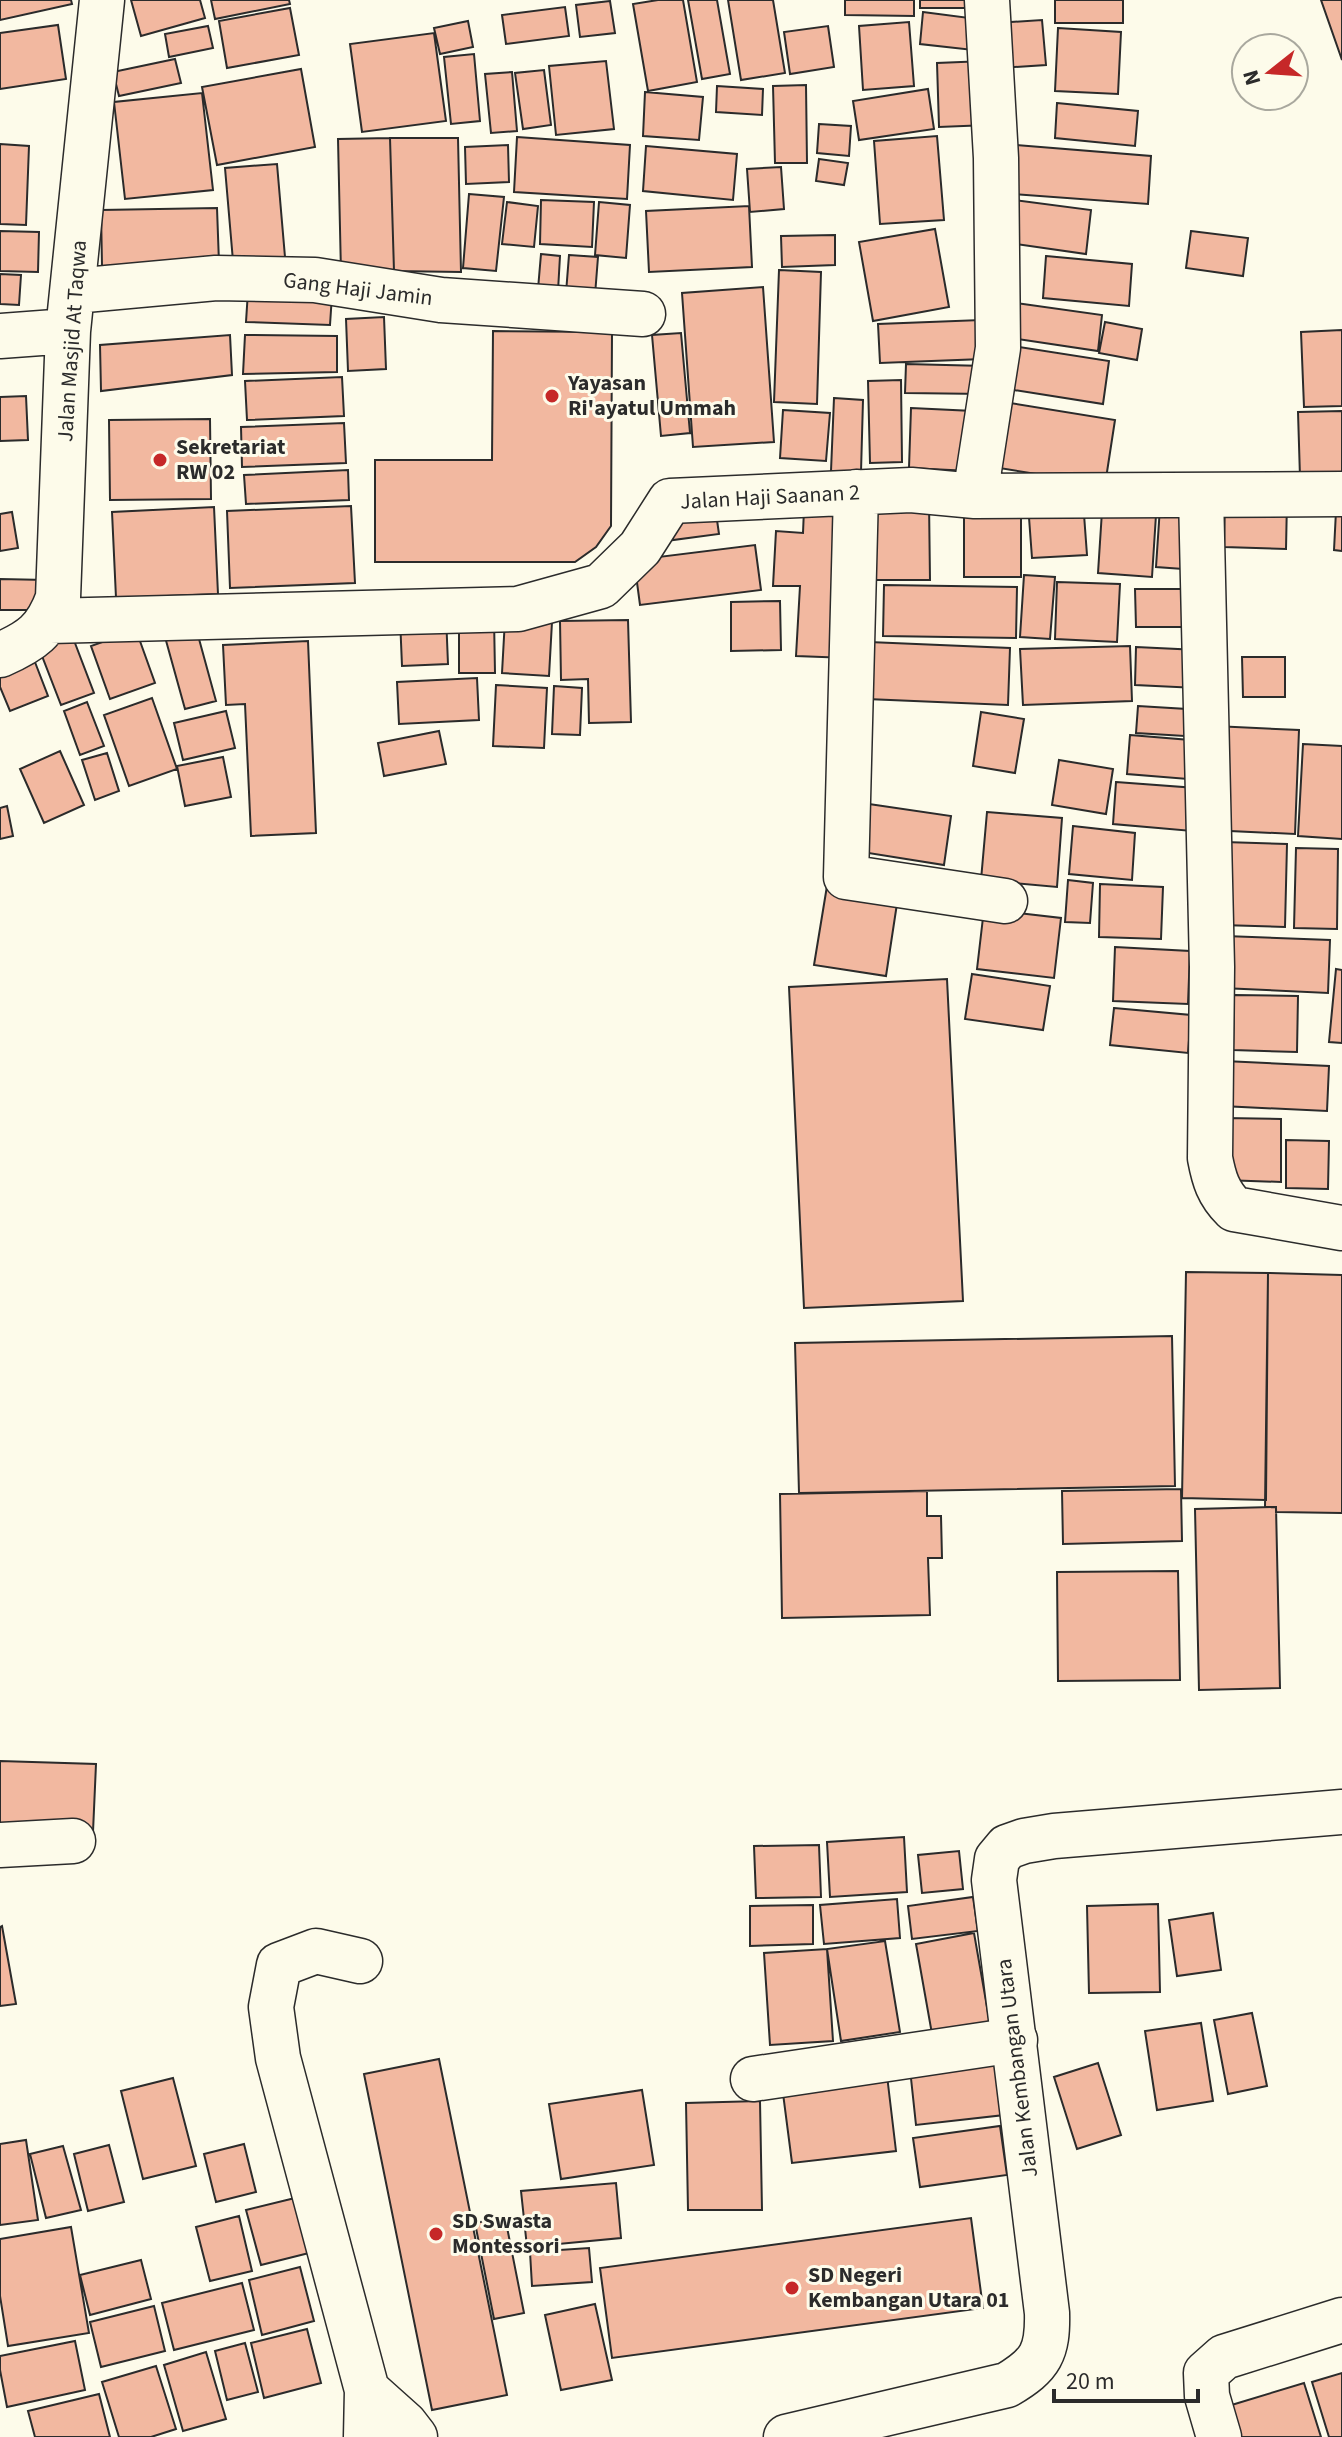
<svg xmlns="http://www.w3.org/2000/svg" width="1342" height="2437" font-family="'Source Sans 3',sans-serif">
<rect width="100%" height="100%" fill="#fdfbea"/>
<path fill="#f2b8a0" stroke="#2b2b2b" stroke-width="2" d="M0,0H71L72,4L0,20Z
M131,0H200L205,18L141,36Z
M211,0H289L290,4L215,19Z
M658,0H683L697,82L648,91L633,4Z
M688,0H717L730,74L702,79Z
M728,0H773L785,73L741,80Z
M845,0H914V16L845,15Z
M920,0H982V8H920Z
M1055,0H1123V23H1055Z
M1321,0H1342V60Z
M610,1L615,33L580,37L576,5Z
M565,7L569,36L506,44L502,15Z
M290,8L299,55L227,68L219,21Z
M923,12L985,20L982,51L920,44Z
M1042,20L1046,65L1001,68L997,23Z
M468,21L473,47L440,54L434,28Z
M909,22L914,86L863,90L859,26Z
M58,25L66,79L0,89V33Z
M208,26L213,48L169,57L165,34Z
M828,26L834,67L790,74L784,32Z
M1058,28L1121,32L1118,94L1055,91Z
M434,33L446,121L362,132L350,44Z
M474,54L480,121L451,124L444,57Z
M175,59L181,83L119,96L113,72Z
M606,61L614,129L556,135L549,66Z
M985,61L988,125L939,127L937,63Z
M301,69L315,147L217,165L202,87Z
M544,70L551,125L523,129L515,73Z
M512,72L517,131L491,133L485,74Z
M806,85L807,163H775L773,86Z
M717,86L763,89L762,115L716,112Z
M928,89L934,129L859,140L853,101Z
M645,92L703,97L699,140L643,136Z
M202,93L213,190L125,199L114,102Z
M1057,103L1138,111L1135,146L1055,138Z
M819,124L851,126L849,156L817,153Z
M937,136L944,220L880,224L874,141Z
M517,137L630,145L627,199L514,192Z
M390,138H458L461,272L394,271Z
M390,138L394,271L341,273L338,139Z
M0,144L29,146L26,225L0,224Z
M1003,144L1151,156L1148,204L999,193Z
M508,145L509,182L466,184L465,147Z
M646,146L737,154L733,200L643,191Z
M819,159L848,163L844,185L816,181Z
M277,164L285,257L233,261L225,168Z
M781,167L784,209L750,212L747,169Z
M469,194L504,197L496,271L463,268Z
M1007,199L1091,210L1086,254L1002,242Z
M541,200L594,202L592,247L540,244Z
M507,202L538,206L534,247L502,244Z
M599,202L630,205L626,258L595,255Z
M749,206L752,267L649,272L646,211Z
M217,208L219,263L102,266L101,210Z
M935,229L949,307L873,321L859,242Z
M0,231L39,232L38,272L0,271Z
M1191,231L1248,238L1243,276L1186,268Z
M835,235V265L782,267L781,236Z
M541,254L560,256L558,291L538,289Z
M569,255L598,257L595,295L566,293Z
M1046,256L1132,264L1129,306L1043,298Z
M779,270L821,272L817,404L774,402Z
M0,274L21,275L19,305L0,304Z
M763,287L774,442L693,447L682,293Z
M248,291L332,295L330,325L246,322Z
M1016,303L1102,315L1098,351L1011,338Z
M384,317L386,369L348,371L346,319Z
M981,320L983,359L880,363L878,324Z
M1105,322L1142,329L1137,360L1099,353Z
M1342,330V406L1304,407L1301,332Z
M493,331L612,332L611,526L596,547L575,562H375V460H492Z
M681,333L690,433L661,436L652,335Z
M230,335L232,375L101,391L100,345Z
M245,335L337,336V372L243,374Z
M1007,345L1109,361L1103,404L1001,388Z
M906,364L985,366V394L905,393Z
M342,377L344,416L247,420L245,381Z
M901,380L902,462L870,463L868,381Z
M26,396L28,440L0,441V397Z
M834,398L863,400L861,472L831,471Z
M998,401L1115,420L1105,485L987,466Z
M911,408L973,411L971,471L909,468Z
M783,410L830,413L826,461L780,458Z
M1342,411V476L1300,477L1298,412Z
M210,419L211,499L110,500L109,420Z
M344,423L346,463L242,467L241,427Z
M348,470L349,500L246,504L244,475Z
M1225,499L1287,500L1286,549L1224,547Z
M875,501H929L930,580H876Z
M1083,501L1087,555L1032,558L1028,504Z
M351,506L355,583L230,588L227,511Z
M214,507L218,594L116,598L112,512Z
M964,507H1021V577H964Z
M1160,507L1201,509L1197,570L1156,567Z
M804,509L856,513L848,658L796,656L800,586H773L776,531L803,533Z
M1102,511L1156,515L1152,577L1098,573Z
M1336,511H1342V551L1334,550Z
M12,512L18,548L0,551V514Z
M716,513L719,534L673,540L671,518Z
M755,545L761,590L640,605L634,560Z
M1024,575L1055,577L1050,639L1020,637Z
M0,579L46,580L45,610H0Z
M1057,582L1120,584L1117,642L1055,639Z
M884,585L1017,587L1016,638L883,636Z
M1135,589H1198V627H1136Z
M780,601L781,650L731,651V602Z
M446,615L448,664L402,666L400,618Z
M494,618L495,673H459V619Z
M505,619L552,622L549,676L502,673Z
M628,620L631,722L589,723L588,679L561,680L560,621Z
M196,628L216,701L185,709L165,637Z
M70,630L94,693L61,705L37,643Z
M136,630L155,683L110,699L91,646Z
M308,641L316,833L251,836L245,704L226,705L223,645Z
M869,642L1010,648L1008,705L867,699Z
M1130,646L1132,701L1023,705L1020,649Z
M1136,647L1198,650L1197,688L1135,685Z
M33,657L48,696L10,711L0,687V670Z
M1242,657H1285V697H1243Z
M477,678L479,720L399,724L397,682Z
M496,685L547,688L544,748L493,746Z
M554,686L582,688L580,735L552,734Z
M152,698L177,769L129,786L104,715Z
M87,702L104,746L80,755L64,711Z
M1138,706L1203,710L1201,737L1136,733Z
M226,711L235,748L183,760L174,723Z
M981,712L1024,719L1015,773L973,766Z
M1214,726L1299,730L1295,834L1209,830Z
M439,731L446,764L384,776L378,743Z
M1130,735L1202,741L1200,780L1127,774Z
M1303,744L1342,746V839L1298,836Z
M60,751L84,805L44,823L20,769Z
M107,753L119,791L95,800L82,760Z
M223,757L231,797L185,806L177,766Z
M1059,760L1113,769L1106,814L1052,805Z
M1116,782L1196,788L1192,831L1113,824Z
M869,804L951,816L944,865L862,852Z
M7,806L13,836L0,839V808Z
M987,812L1062,818L1057,887L981,880Z
M1073,826L1135,833L1132,880L1069,874Z
M1224,842L1287,844L1285,927L1221,925Z
M1296,848L1338,849L1337,929L1294,928Z
M1068,880L1093,883L1090,923L1065,922Z
M1100,884L1163,887L1161,939L1099,937Z
M827,886L898,897L886,976L814,965Z
M984,909L1061,918L1054,978L977,969Z
M1225,936L1330,940L1328,993L1222,988Z
M1115,947L1190,951L1188,1004L1113,1001Z
M1336,969L1342,970V1043L1329,1042Z
M972,974L1050,986L1043,1030L965,1019Z
M947,979L963,1301L804,1308L789,987Z
M1234,995L1298,996L1297,1052L1233,1050Z
M1114,1008L1191,1015L1188,1053L1110,1045Z
M1224,1061L1329,1066L1327,1111L1222,1106Z
M1224,1118L1281,1119V1182L1223,1180Z
M1286,1140L1329,1141L1328,1189L1286,1188Z
M1186,1272L1268,1273L1266,1500L1182,1498Z
M1268,1273L1342,1275V1513L1276,1512V1507H1265Z
M1172,1336L1175,1486L799,1493L795,1343Z
M1181,1489L1182,1541L1063,1544L1062,1491Z
M927,1491V1516H941L942,1558H928L930,1615L782,1618L780,1494Z
M1276,1507L1280,1688L1199,1690L1195,1509Z
M1178,1571L1180,1680L1058,1681L1057,1572Z
M0,1761L96,1764L93,1832L0,1829Z
M904,1837L907,1892L830,1897L827,1842Z
M819,1845L821,1897L756,1898L754,1846Z
M959,1851L963,1889L922,1893L918,1855Z
M973,1897L978,1931L912,1939L908,1906Z
M897,1899L900,1938L824,1944L820,1905Z
M1158,1904L1160,1992L1089,1993L1087,1906Z
M813,1905V1944L750,1946V1906Z
M1213,1913L1221,1970L1177,1976L1169,1920Z
M2,1926L16,2004L0,2006V1927Z
M974,1933L990,2024L932,2034L916,1944Z
M885,1941L900,2032L841,2041L827,1949Z
M827,1949L833,2041L770,2045L764,1953Z
M1252,2013L1267,2086L1228,2094L1214,2020Z
M1201,2023L1213,2101L1157,2110L1145,2031Z
M439,2059L507,2395L432,2410L364,2074Z
M998,2059L1004,2115L916,2125L910,2069Z
M1098,2063L1121,2135L1077,2149L1054,2077Z
M886,2067L896,2151L792,2163L781,2078Z
M173,2078L196,2166L143,2179L121,2091Z
M642,2090L654,2165L561,2179L549,2104Z
M760,2101L762,2210H688L686,2103Z
M1000,2126L1007,2175L920,2187L913,2138Z
M26,2140L38,2220L0,2225V2144Z
M244,2144L256,2192L216,2202L204,2154Z
M109,2145L124,2202L88,2211L74,2154Z
M63,2146L81,2210L46,2218L30,2154Z
M616,2183L621,2238L527,2247L521,2191Z
M295,2198L309,2253L261,2265L246,2210Z
M239,2216L252,2271L210,2281L196,2227Z
M505,2217L524,2313L494,2319L475,2223Z
M971,2218L983,2308L612,2358L600,2268Z
M71,2227L89,2333L8,2346L0,2296V2239Z
M589,2248L592,2282L532,2286L530,2252Z
M141,2260L151,2299L90,2315L80,2275Z
M300,2267L314,2321L262,2335L249,2280Z
M242,2283L254,2330L174,2350L162,2303Z
M595,2304L612,2380L561,2390L545,2315Z
M154,2306L165,2351L101,2367L90,2322Z
M307,2329L321,2383L264,2398L251,2343Z
M75,2341L85,2390L7,2407L0,2370V2356Z
M245,2343L258,2392L227,2400L215,2351Z
M206,2352L226,2419L183,2431L164,2365Z
M156,2366L176,2429L151,2437H119L102,2382Z
M1342,2373V2437H1329L1312,2382Z
M1304,2383L1321,2437H1235L1225,2407Z
M99,2394L110,2437H35L28,2411Z"/>
<g fill="none" stroke-linecap="round" stroke-linejoin="round">
<g stroke="#2b2b2b" stroke-width="47">
<path id="minor" d="M74,291L216,278L315,280L441,300L643,314
M0,336L68,331
M856,492L846,877L1005,901
M1201,495L1212,967L1210,1158C1214,1179 1218,1193 1234,1209L1342,1228
M975,496L998,348L996,158L987,0
M50,621L518,609L601,586L640,548L670,501L911,490L975,496L1342,494
M0,655C32,641 46,631 58,598L68,331L102,0
M0,1845L73,1841
M360,1961L316,1951L279,1965L271,2007L278,2058L367,2390L366,2437
M753,2079L1015,2040
M367,2390L405,2424L415,2437
M1219,2437L1207,2396L1206,2373L1224,2357L1342,2320"/>
</g>
<g stroke="#2b2b2b" stroke-width="47">
<path id="tertiary" d="M786,2437L1007,2385C1041,2365 1048,2352 1047,2313L994,1880L997,1859L1007,1847L1024,1841L1054,1836L1342,1812"/>
</g>
<use href="#minor" stroke="#fdfbea" stroke-width="44"/>
<use href="#tertiary" stroke="#fdfbea" stroke-width="44"/>
</g>
<g fill="#c62828" stroke="#fdfbea" stroke-width="3">
<circle cx="552" cy="396" r="8"/>
<circle cx="160" cy="460" r="8"/>
<circle cx="436" cy="2234" r="8"/>
<circle cx="792" cy="2288" r="8"/>
</g>
<g text-anchor="middle" dominant-baseline="central" stroke-width="6" stroke-linejoin="round" paint-order="stroke">
<g font-size="22" fill="#2b2b2b" stroke="#fdfbea">
<text transform="translate(358 289) rotate(7)">Gang Haji Jamin</text>
<text transform="translate(72 341) rotate(-86)">Jalan Masjid At Taqwa</text>
<text transform="translate(770 497) rotate(-3)">Jalan Haji Saanan 2</text>
<text transform="translate(1017 2068) rotate(-97)">Jalan Kembangan Utara</text>
</g>
<g font-size="22" font-weight="bold" fill="#2b2b2b" stroke="#fdfbea" text-anchor="start">
<text x="568" y="383">Yayasan<tspan x="568" dy="25">Ri'ayatul Ummah</tspan></text>
<text x="176" y="447">Sekretariat<tspan x="176" dy="25">RW 02</tspan></text>
<text x="452" y="2221">SD Swasta<tspan x="452" dy="25">Montessori</tspan></text>
<text x="808" y="2275">SD Negeri<tspan x="808" dy="25">Kembangan Utara 01</tspan></text>
</g>
</g>
<g transform="translate(1270 72) rotate(253)"><circle r="38" fill="#fdfbea" stroke="#a9a89e" stroke-width="2"/>
<path d="M0-6L14 30L0 20L-14 30Z" fill="#c62828"/>
<text y="-12" font-size="22" font-weight="bold" text-anchor="middle" fill="#2b2b2b">N</text>
</g>
<path d="M1054 2389v12h144v-12" fill="none" stroke="#2b2b2b" stroke-width="4"/>
<text x="1066" y="2389" font-size="24" fill="#2b2b2b" stroke="#fdfbea" stroke-width="6" paint-order="stroke">20 m</text>
</svg>
